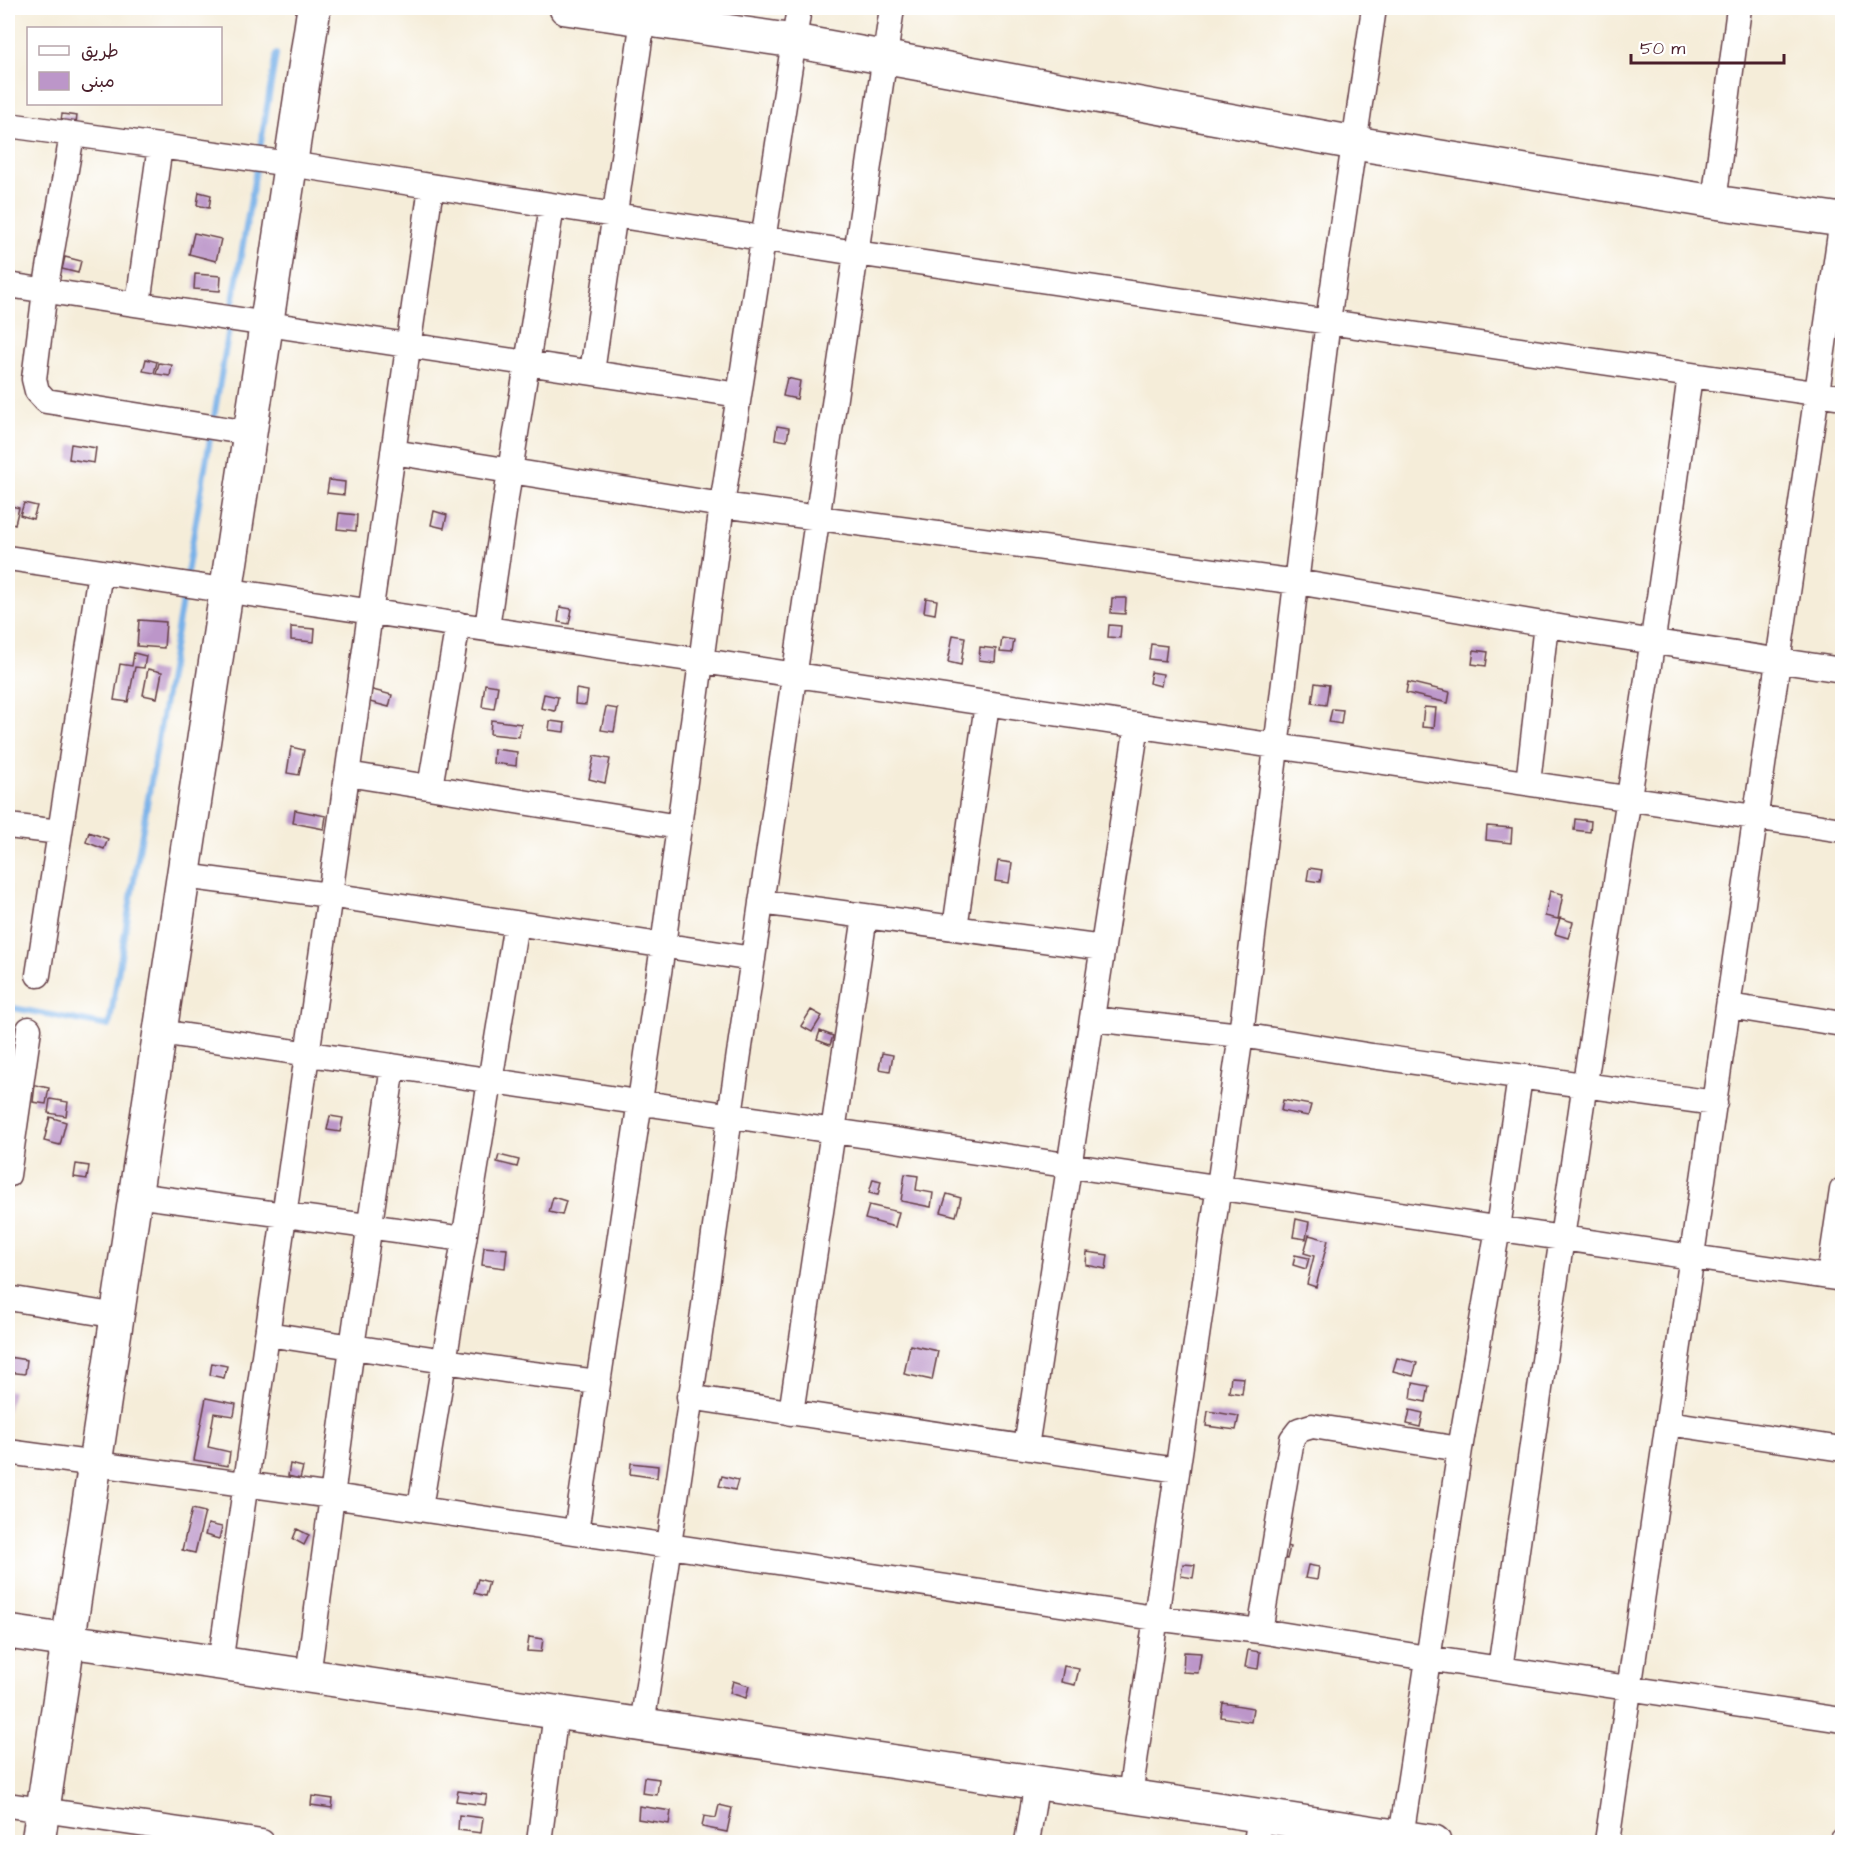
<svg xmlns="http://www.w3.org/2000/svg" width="1850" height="1850" font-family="'Architects Daughter','Playpen Sans Arabic',sans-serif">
<rect width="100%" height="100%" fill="#fff"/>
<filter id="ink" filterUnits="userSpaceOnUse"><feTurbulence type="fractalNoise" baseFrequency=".0167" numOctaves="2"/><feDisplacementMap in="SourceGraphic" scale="12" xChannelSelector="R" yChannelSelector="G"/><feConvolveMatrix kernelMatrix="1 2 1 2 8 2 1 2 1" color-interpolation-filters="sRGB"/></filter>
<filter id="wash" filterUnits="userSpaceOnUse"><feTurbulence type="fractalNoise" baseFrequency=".008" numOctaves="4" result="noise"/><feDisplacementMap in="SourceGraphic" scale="24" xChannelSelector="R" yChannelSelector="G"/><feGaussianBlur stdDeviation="1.35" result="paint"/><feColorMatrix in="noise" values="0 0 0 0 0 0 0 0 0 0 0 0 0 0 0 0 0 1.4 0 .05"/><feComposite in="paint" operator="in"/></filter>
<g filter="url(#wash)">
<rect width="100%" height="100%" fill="#f5edd9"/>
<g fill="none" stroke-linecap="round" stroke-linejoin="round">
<path stroke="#78b1e8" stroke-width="6" d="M259,154L276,54
M231,313L257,164
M213,423L230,323
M186,579L211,433
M8,1007L109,1026L184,589"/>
</g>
<g id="blocks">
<path fill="#bc96c9" d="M62,114L77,116L76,123L61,121Z
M199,192L211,195L209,208L197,205Z
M194,233L221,239L216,261L189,254Z
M65,257L81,261L78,273L62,269Z
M195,274L221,276L220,291L194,289Z
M146,359L157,362L154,373L143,371Z
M159,363L172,365L170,376L156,374Z
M787,378L800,381L797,399L783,396Z
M777,426L789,428L787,441L775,439Z
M71,444L96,448L94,463L69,459Z
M329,480L345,482L344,495L327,493Z
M24,503L37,506L33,519L20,515Z
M8,505L19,508L15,524L8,522Z
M434,511L447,515L444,528L431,525Z
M339,513L357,515L356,531L337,529Z
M926,598L937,600L935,614L924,612Z
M1112,598H1126L1125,614L1111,613Z
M560,607L572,609L569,624L558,622Z
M139,620L166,622L164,648L137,646Z
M1109,625L1121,626L1120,638L1108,637Z
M291,627L315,629L314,642L291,640Z
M953,635L965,637L961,665L948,662Z
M1002,638L1014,640L1012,653L1000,652Z
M1151,644L1167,646L1165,661L1149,659Z
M980,647L996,649L995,662L979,660Z
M1474,650L1488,652L1486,666L1472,664Z
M134,653L146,656L144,668L135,667L128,702L114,700L120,664L132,666Z
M148,669L162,672L157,698L143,695Z
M1151,672L1163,674L1161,686L1149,683Z
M1408,682L1450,692L1448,703L1406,693Z
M1315,683L1329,685L1326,705L1312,703Z
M485,684L498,686L494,709L482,707Z
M369,689L392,695L389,707L366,701Z
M576,689L588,691L586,705L575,704Z
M544,694L558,697L555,711L541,708Z
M606,707L618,709L614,732L601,730Z
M1424,707L1436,708L1434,728L1422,727Z
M1332,709L1343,710L1341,724L1329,722Z
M491,720L521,724L519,737L490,734Z
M550,721L565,723L564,732L549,730Z
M291,747L304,750L299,775L287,773Z
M494,749L517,752L516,766L493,763Z
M594,756L610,759L605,783L589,779Z
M295,810L326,816L324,829L293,823Z
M1575,819L1591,821L1590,832L1574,830Z
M1487,826L1512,828L1511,843L1486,840Z
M89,832L108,839L104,849L86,842Z
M998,861L1012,863L1009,883L995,881Z
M1309,868L1322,870L1320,882L1307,880Z
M1550,891L1563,894L1558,919L1545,916Z
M1560,918L1573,922L1568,938L1555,934Z
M811,1010L822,1016L812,1032L801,1026Z
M820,1031L833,1036L830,1045L817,1040Z
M882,1053L893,1055L890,1071L879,1069Z
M35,1085L49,1088L46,1104L33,1102Z
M50,1099L68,1102L66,1116L48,1113Z
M1283,1100L1311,1105L1308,1116L1281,1111Z
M330,1116L343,1118L340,1132L327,1130Z
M50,1117L66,1122L60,1145L44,1141Z
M499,1155L519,1160L517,1167L497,1162Z
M76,1164L89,1166L87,1179L74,1177Z
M905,1174L918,1176L916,1190L933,1193L931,1207L901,1201Z
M873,1179L881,1181L878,1195L869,1193Z
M947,1194L961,1198L956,1216L941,1212Z
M553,1197L566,1201L562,1215L549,1212Z
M869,1205L899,1212L895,1227L865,1219Z
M1296,1219L1309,1222L1306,1239L1293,1237Z
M1309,1235L1328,1240L1316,1287L1307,1284L1314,1256L1304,1253Z
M484,1247L507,1249L505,1268L482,1265Z
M1087,1252L1108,1255L1106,1269L1086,1265Z
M1295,1255L1309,1258L1306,1269L1293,1265Z
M910,1345L938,1351L932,1380L904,1374Z
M8,1357L27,1360L25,1374L8,1372Z
M1397,1358L1417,1363L1413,1376L1393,1371Z
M212,1363L227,1366L224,1378L210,1375Z
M1231,1377L1244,1378L1242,1394L1229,1392Z
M1413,1383L1429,1386L1426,1402L1411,1399Z
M8,1390L13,1391L8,1412Z
M206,1398L236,1404L234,1416L214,1413L208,1447L230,1452L228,1466L194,1460Z
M1410,1410L1423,1413L1420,1427L1407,1424Z
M1208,1411L1239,1416L1236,1430L1206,1426Z
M631,1463L658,1466L657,1478L630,1474Z
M290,1464L303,1467L300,1479L288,1476Z
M722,1476L738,1480L735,1490L719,1486Z
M192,1509L205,1512L195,1553L182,1550Z
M208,1524L222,1527L219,1539L205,1535Z
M297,1529L309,1535L304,1545L293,1539Z
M1276,1543L1290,1547L1287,1559L1273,1555Z
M1183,1564L1195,1565L1193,1578L1181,1576Z
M1308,1565L1319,1567L1317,1580L1305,1578Z
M478,1579L489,1582L485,1596L474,1593Z
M529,1637L543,1639L541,1652L527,1651Z
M1248,1650L1260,1652L1258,1669L1245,1667Z
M1184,1652L1201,1653L1198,1673L1183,1672Z
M1064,1666L1079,1669L1075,1685L1061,1682Z
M733,1681L749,1686L746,1698L730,1693Z
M1223,1703L1253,1708L1251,1722L1221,1717Z
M644,1777L659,1779L657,1795L642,1793Z
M458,1791L487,1795L485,1805L456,1801Z
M312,1796L333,1799L332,1808L311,1805Z
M719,1805L732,1808L727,1832L702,1827L704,1816L716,1818Z
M639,1806L671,1811L669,1824L638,1819Z
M459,1815L483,1818L481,1833L458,1830Z"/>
</g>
</g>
<g filter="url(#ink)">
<use href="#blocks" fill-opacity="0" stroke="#643e45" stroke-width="1.5"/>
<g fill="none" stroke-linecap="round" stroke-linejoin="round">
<g stroke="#643e45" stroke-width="27">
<path id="street" d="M8,125L290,164L856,253L1842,397
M72,135L45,291L34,379L37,391L46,401L250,433
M1714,202L1739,8
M8,285L739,395
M138,304L160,146
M592,372L643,19
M393,452L722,505L1297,582L1595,633L1842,670
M8,558L1842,830
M487,628L510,471L552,206
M347,774L679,827
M1528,783L1546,624
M430,787L458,624
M8,826L60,832
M184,876L329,895L753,959
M761,902L1103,948
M955,928L987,704
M38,975L100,572
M1729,1006L1842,1024
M1092,1019L1241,1035L1372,1056L1715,1103
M160,1032L1842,1279
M8,1175L29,1029
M135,1195L464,1239
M1829,1277L1842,1190
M8,1298L118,1316
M267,1334L525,1373L598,1382
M689,1397L1177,1470
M791,1413L865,916
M1668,1423L1842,1449
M1026,1447L1137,725
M8,1452L332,1496L1155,1618L1260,1631L1427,1658L1842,1720
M420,1508L516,923
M576,1532L663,946L722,505L799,8
M1260,1631L1292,1439L1299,1430L1312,1426L1460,1449
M220,1664L431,187
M1500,1669C1528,1474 1555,1278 1585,1083C1621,847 1659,612 1690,375
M308,1676L352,1347L393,1066
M642,1726C672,1522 704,1319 730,1115L892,8
M1130,1795L1241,1035L1328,321L1374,8
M8,1805L262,1842
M1401,1837L1460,1449L1498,1228L1520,1077
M539,1842L556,1713
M1027,1842L1037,1782
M1256,1842L1260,1816
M1607,1842L1842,220
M1842,1842V1840"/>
</g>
<g stroke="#643e45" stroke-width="36">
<path id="secondary" d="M566,8L794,41L1355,143L1714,202L1842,220
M8,1632C482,1706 959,1768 1434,1842
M38,1842L314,8"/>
</g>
<use href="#street" stroke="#fff" stroke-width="24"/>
<use href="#secondary" stroke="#fff" stroke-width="33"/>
</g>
</g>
<rect width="1850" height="1850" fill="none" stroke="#fff" stroke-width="30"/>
<rect x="27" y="27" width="195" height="78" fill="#ffffff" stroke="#b7a5aa" stroke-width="1.5"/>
<rect x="39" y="46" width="30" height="9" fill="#ffffff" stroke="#b7a5aa" stroke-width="1.5"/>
<text x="81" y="57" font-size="18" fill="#4a1f2b">طريق</text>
<rect x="39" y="72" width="30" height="18" fill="#bc96c9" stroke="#b7a5aa" stroke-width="1.5"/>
<text x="81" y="87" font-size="18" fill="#4a1f2b">مبنى</text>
<path d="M1631 54v9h153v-9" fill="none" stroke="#4a1f2b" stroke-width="3"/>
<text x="1640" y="54" font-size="18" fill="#4a1f2b" stroke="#ffffff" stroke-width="4.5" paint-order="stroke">50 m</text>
</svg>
